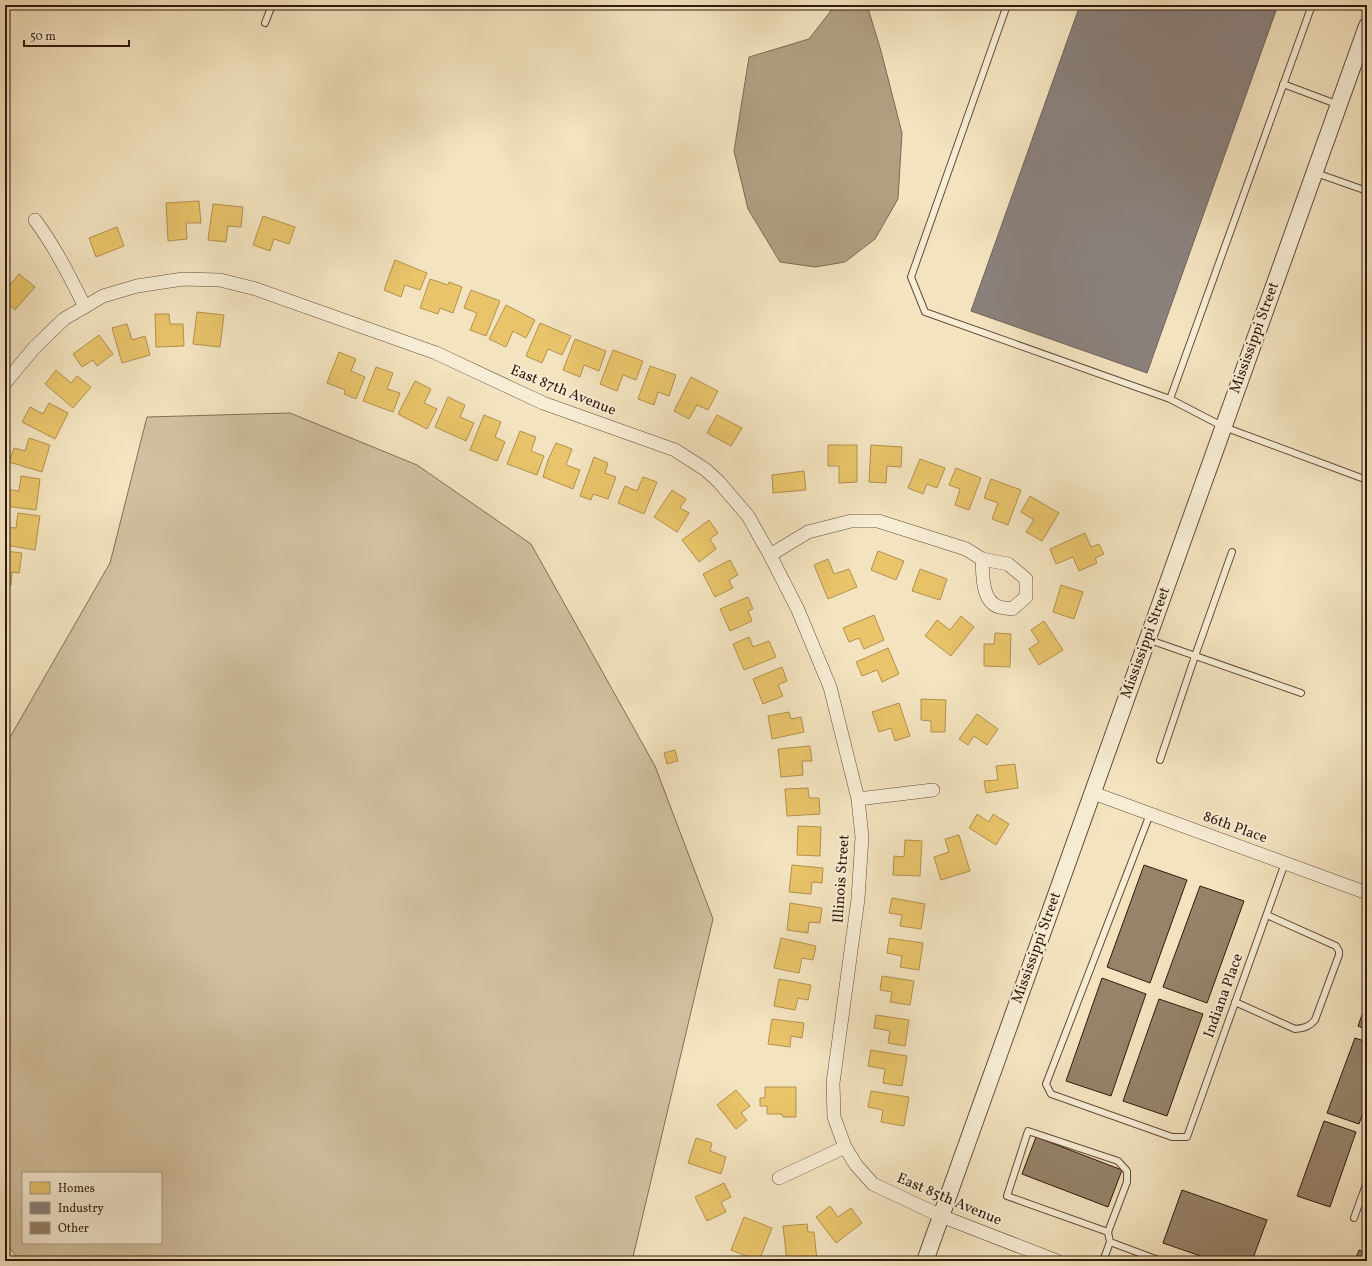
<svg xmlns="http://www.w3.org/2000/svg" width="1372" height="1266" font-family="Vollkorn,serif">
<rect width="100%" height="100%" fill="#f3e3bf"/>
<filter id="stains"><feTurbulence type="fractalNoise" baseFrequency=".005" numOctaves="4"/><feColorMatrix values="0 0 0 0 .2 0 0 0 0 .09 0 0 0 0 .02 0 0 0 .5 -.17"/></filter>
<radialGradient id="worn" r=".72"><stop offset=".6" stop-color="#630" stop-opacity="0"/><stop offset="1" stop-color="#630" stop-opacity=".3"/></radialGradient>
<path fill="#d2c1a1" stroke="#826e57" fill-rule="evenodd" d="M290,413L417,465L531,544L655,766L713,919L632,1261H29L20,1260L5,1243V746L110,563L147,417ZM23,1173H161V1243H23Z"/>
<path fill="#b19f82" stroke="#7e6a53" d="M832,5H867L881,51L902,133L898,199L875,239L845,262L815,267L780,262L748,209L734,151L749,57L809,39L833,8Z"/>
<path fill="#e9c46a" stroke="#b2914e" d="M199,201L201,223H186L187,239L168,241L166,203Z
M213,204L243,207L241,227L228,226L226,242L208,240Z
M263,216L295,227L289,244L274,239L270,251L253,245Z
M117,227L124,246L96,257L89,238Z
M395,260L427,273L420,290L405,285L401,297L384,290Z
M19,274L35,287L15,310L5,301V291Z
M430,279L448,285L449,282L462,287L453,313L440,308L438,314L420,308Z
M471,290L500,301L486,336L470,330L477,313L464,308Z
M506,305L535,320L526,338L513,331L506,347L489,339Z
M197,312L224,315L220,347L193,344Z
M155,314H169L170,324H183L184,346L156,347Z
M540,323L571,336L562,355L548,349L542,363L526,356Z
M127,324L132,340L145,336L150,355L122,363L112,328Z
M99,335L113,354L97,366L93,360L82,367L73,354Z
M575,339L606,351L599,371L584,365L580,377L563,370Z
M613,350L643,361L636,380L623,375L617,391L600,384Z
M339,352L356,359L351,371L365,377L356,399L344,394L345,390L327,383Z
M650,366L676,375L669,396L658,392L654,405L638,399Z
M376,367L393,373L387,389L400,393L393,412L363,401Z
M56,370L71,383L77,376L91,387L73,408L45,384Z
M691,377L718,391L708,410L697,405L689,419L674,411Z
M415,381L431,389L424,403L437,409L427,429L398,414Z
M448,397L465,405L460,417L474,423L466,441L435,427Z
M49,403L68,413L55,439L22,422L30,407L43,414Z
M484,415L501,422L495,437L505,442L497,461L470,450Z
M717,415L742,428L731,446L707,433Z
M520,431L536,437L531,451L544,456L537,475L507,464Z
M29,438L50,445L42,472L9,462L14,448L25,451Z
M556,443L572,449L566,465L580,470L573,489L543,477L548,460Z
M828,445H857V482L839,483V466H828Z
M871,445L902,447L901,467L887,466L886,483L869,482Z
M594,457L608,463L605,473L616,477L608,499L593,494L591,500L580,496Z
M920,459L945,468L937,488L927,484L923,494L908,488Z
M956,468L981,478L969,510L955,505L960,489L949,485Z
M804,471L806,490L773,493L772,475Z
M21,476L40,479L36,510L5,506L6,489L19,491Z
M643,477L657,482L644,514L618,503L625,486L637,491Z
M991,479L1021,490L1008,525L992,519L998,503L984,498Z
M672,490L686,499L680,508L689,513L677,532L654,517Z
M1030,496L1059,513L1042,541L1026,532L1034,520L1021,512Z
M18,513L40,516L35,550L5,545V527L16,528Z
M709,520L718,533L710,539L716,549L699,562L682,540Z
M1085,533L1091,547L1099,544L1104,554L1095,558L1097,563L1079,571L1073,557L1056,564L1050,549Z
M5,551L22,553L19,573L12,572L11,585L5,584Z
M878,551L904,561L896,580L871,570Z
M828,559L834,574L849,569L857,587L828,599L814,565Z
M730,560L738,575L729,580L733,588L715,597L703,574Z
M920,569L947,579L940,600L912,591Z
M1061,585L1083,592L1074,619L1053,612Z
M748,597L753,609L748,611L752,621L730,631L720,609Z
M874,615L884,640L864,649L859,638L849,642L843,628Z
M961,616L974,627L951,656L925,636L937,620L950,630Z
M1044,621L1063,650L1039,665L1029,649L1039,642L1031,630Z
M995,633L1011,634L1010,667L984,666V644H994Z
M749,637L753,647L769,641L776,657L744,670L733,644Z
M888,648L899,674L882,682L877,670L862,676L856,662Z
M782,667L787,681L778,685L783,696L763,704L753,679Z
M921,699L946,700L945,732H931V721L921,720Z
M899,703L910,736L895,741L891,728L879,732L872,712Z
M789,712L791,719L801,717L804,732L772,739L768,716Z
M977,714L998,729L987,745L974,736L968,745L959,739Z
M810,746L812,761H802L803,775L781,777L778,749Z
M675,750L678,761L667,764L664,753Z
M1015,764L1018,788L986,793L984,781L998,780L996,766Z
M808,788L809,798H819L820,814L787,816L785,789Z
M977,814L989,822L993,814L1009,824L996,845L969,828Z
M798,826L821,827L820,856L797,855Z
M959,835L970,871L941,880L934,857L949,852L945,839Z
M905,840L922,841L920,876L893,875L894,856L904,857Z
M792,865L823,868L822,883L812,882L811,894L789,892Z
M892,898L925,904L921,929L900,926L902,915L889,913Z
M790,903L822,908L820,923L809,922L808,933L787,930Z
M781,938L816,946L813,960L802,958L799,973L774,968Z
M889,938L923,943L919,970L900,967L902,956L887,953Z
M882,976L914,981L910,1005L890,1002L892,992L880,990Z
M779,979L811,985L808,1000L798,998L795,1010L774,1006Z
M876,1015L909,1020L905,1046L888,1043L890,1031L874,1028Z
M772,1019L804,1023L802,1038L791,1036L790,1047L768,1044Z
M871,1050L907,1056L902,1086L883,1083L885,1069L868,1066Z
M765,1087H796V1117H783L782,1114H767V1106H760V1098H765Z
M736,1090L750,1106L741,1113L747,1120L736,1129L717,1105Z
M871,1091L909,1097L904,1126L881,1122L883,1110L868,1107Z
M696,1138L712,1143L710,1151L726,1157L721,1174L688,1163Z
M724,1183L731,1197L721,1202L726,1212L707,1221L695,1197Z
M830,1206L838,1217L851,1208L862,1223L836,1243L816,1217Z
M744,1217L772,1228L759,1261L731,1250Z
M807,1224L808,1232H814L817,1260L787,1261L783,1226Z"/>
<path fill="#8a817c" stroke="#70625b" d="M1080,5H1278L1147,373L971,311Z"/>
<path fill="#96836a" stroke="#321a0d" d="M1144,865L1187,880L1150,983L1107,967Z
M1200,886L1244,901L1207,1003L1163,987Z
M1102,978L1146,994L1111,1096L1066,1081Z
M1159,999L1203,1014L1167,1116L1123,1101Z
M1367,1001V1030L1358,1026Z
M1355,1038L1367,1042V1102L1359,1124L1327,1113Z
M1324,1121L1356,1132L1330,1207L1297,1196Z
M1036,1137L1122,1170L1108,1207L1022,1174Z
M1182,1190L1267,1220L1252,1261H1215L1163,1243Z
M1359,1250L1367,1253V1261H1355Z"/>
<g fill="none" stroke-linecap="round" stroke-linejoin="round">
<g stroke="#624c3a" stroke-width="8">
<path id="service" d="M1007,5L911,277L925,312L1170,399L1224,427L1367,480
M265,23L272,5
M1283,84L1339,105
M1316,173L1367,191
M1170,399L1312,5
M1147,639L1301,693
M1160,760L1195,656L1232,552
M1150,814L1046,1084L1051,1094L1172,1137H1187L1285,863
M1235,1002L1295,1029C1304,1028 1309,1027 1315,1020L1339,955V951L1336,946L1267,915
M1354,1218L1367,1182
M1108,1232L1007,1196L1028,1131L1118,1161L1127,1171V1182L1108,1232L1110,1242L1161,1261
M1103,1261L1110,1242"/>
</g>
<g stroke="#624c3a" stroke-width="14">
<path id="minor" d="M35,220C55,247 70,277 85,307
M5,383L34,348L64,319L103,296L137,286L183,279L220,280L256,289L436,353L543,403L675,450L706,470L719,482L748,516L770,555L798,610L830,687L858,799L862,837L858,899L833,1083L834,1117L845,1147L856,1165L873,1184L941,1216L1057,1261
M770,555L808,532L851,521H878L966,549L982,559L1008,564L1026,579V597L1012,609C1008,608 1003,608 999,607C981,601 983,574 982,559
M1093,793L1367,893
M858,799L933,790
M779,1178L845,1147"/>
</g>
<g stroke="#624c3a" stroke-width="18">
<path id="tertiary" d="M925,1261L1367,26"/>
</g>
<use href="#service" stroke="#f7edd5" stroke-width="6"/>
<use href="#minor" stroke="#f7edd5" stroke-width="13"/>
<use href="#tertiary" stroke="#f7edd5" stroke-width="16"/>
</g>
<g text-anchor="middle" dominant-baseline="central" stroke-width="4" stroke-linejoin="round" paint-order="stroke">
<g font-size="15" fill="#321a0d" stroke="#f7edd5">
<text transform="translate(1255 338) rotate(-70)">Mississippi Street</text>
<text transform="translate(563 391) rotate(22)">East 87th Avenue</text>
<text transform="translate(1146 643) rotate(-70)">Mississippi Street</text>
<text transform="translate(1235 828) rotate(20)">86th Place</text>
<text transform="translate(842 879) rotate(-86)">Illinois Street</text>
<text transform="translate(1037 948) rotate(-70)">Mississippi Street</text>
<text transform="translate(1224 996) rotate(-70)">Indiana Place</text>
<text transform="translate(949 1200) rotate(23)">East 85th Avenue</text>
</g>
</g>
<rect width="1372" height="1266" fill="none" stroke="#f3e3bf" stroke-width="20"/>
<rect x="6" y="6" width="1360" height="1254" fill="none" stroke="#321a0d" stroke-width="2"/>
<rect x="10" y="10" width="1352" height="1246" fill="none" stroke="#321a0d"/>
<rect x="22" y="1172" width="140" height="72" fill="#f7edd5" stroke="#a89985"/>
<rect x="30" y="1182" width="20" height="12" fill="#e9c46a" stroke="#a89985"/>
<text x="58" y="1192" font-size="12" fill="#321a0d">Homes</text>
<rect x="30" y="1202" width="20" height="12" fill="#8a817c" stroke="#a89985"/>
<text x="58" y="1212" font-size="12" fill="#321a0d">Industry</text>
<rect x="30" y="1222" width="20" height="12" fill="#96836a" stroke="#a89985"/>
<text x="58" y="1232" font-size="12" fill="#321a0d">Other</text>
<path d="M24 40v6h105v-6" fill="none" stroke="#321a0d" stroke-width="2"/>
<text x="30" y="40" font-size="12" fill="#321a0d" stroke="#f7edd5" stroke-width="3" paint-order="stroke">50 m</text>
<rect width="100%" height="100%" filter="url(#stains)"/>
<rect width="100%" height="100%" fill="url(#worn)"/>
</svg>
